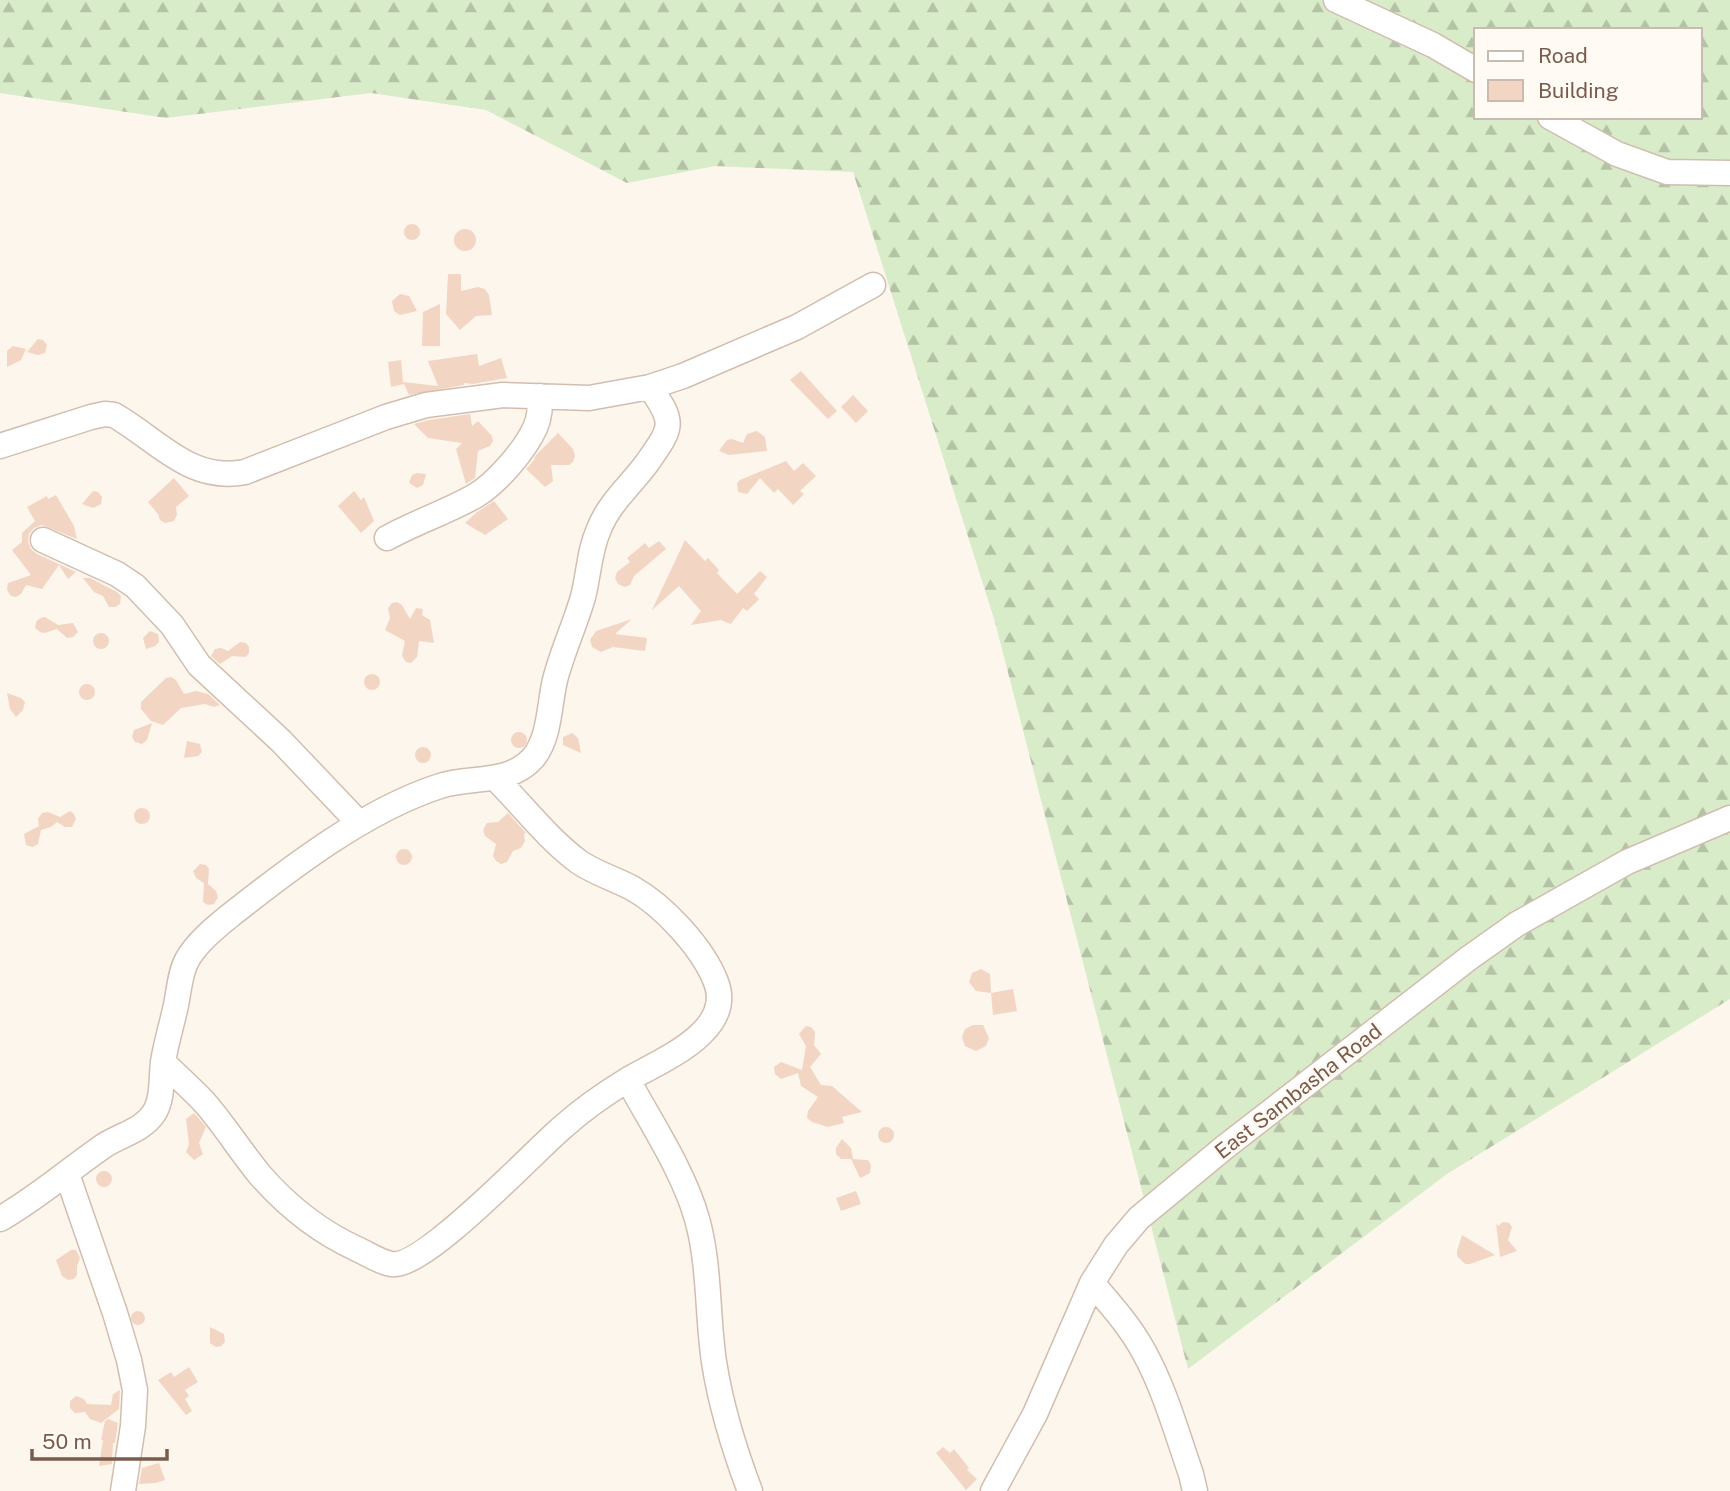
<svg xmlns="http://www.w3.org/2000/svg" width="1730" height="1491" font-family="'Public Sans',sans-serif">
<defs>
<pattern id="forest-firs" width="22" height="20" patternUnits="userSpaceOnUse" patternTransform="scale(1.75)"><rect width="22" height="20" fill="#d8ecc9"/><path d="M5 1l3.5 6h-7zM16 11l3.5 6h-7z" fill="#b4c2a5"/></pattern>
</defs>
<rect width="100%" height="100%" fill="#fdf6ec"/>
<path fill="url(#forest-firs)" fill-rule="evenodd" d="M0,0H1730V999L1447,1174L1188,1369L995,622L853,172L715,166L627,183L486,110L371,93L166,118L0,93ZM1476,30H1700V117H1476Z"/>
<path fill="#f3d5c3" d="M404 232a8 8 0 1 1 16 0a8 8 0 1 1-16 0Z
M454 240a11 11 0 1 1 22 0a11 11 0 1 1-22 0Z
M448,274H461V291L478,287L485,289L489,295L492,315L476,316L460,330L446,314Z
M400,294L409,296L417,311L400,315L394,311L392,301Z
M440,304V346H422L423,312Z
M38,339L43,340L47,345L45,353L38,355L27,352Z
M13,346L26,349L21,360L7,367V351Z
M477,354L479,366L501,358L507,378L473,384L464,383V385L409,395L404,384L391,387L388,362L401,360L403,382L438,386L428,361Z
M801,371L837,411L828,419L790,380Z
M853,395L868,411L856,423L841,407Z
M470,414L472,426L478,421L492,436L493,441L490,446L478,451L475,478L466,484L456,449L462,443L428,438L414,424L429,420Z
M757,431L765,437L767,451L729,455L719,451L727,440L732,439L743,443L747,434Z
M558,433L573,449L575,456L573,462L569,465H551L553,481L545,487L526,469L535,459L534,458L538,453Z
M786,461L794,471L803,463L816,476L800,491L804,494L793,505L778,489L774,493L760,478L747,494L738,492L737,483L740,480Z
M417,473L426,474L423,485L417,488L409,483L412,475Z
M174,478L189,496L176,507L177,515L174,521L165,523L160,520L158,514L148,502Z
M93,491L98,492L102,497L101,504L93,508L82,504Z
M354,491L361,500L364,497L374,521L361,533L338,506Z
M56,495L74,526L77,539L42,525L34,528L29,534L28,542L31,549L37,554L76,572L68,579L59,565L42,589L26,585L21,594L16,597L11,596L7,590L8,583L31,575L12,550L22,542V533L35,521L27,507L47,496L48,499Z
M494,501L508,519L485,535L465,523L477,512Z
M685,540L705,561L708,558L719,570L717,573L737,594L760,571L767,577L754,594L759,599L747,611L743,608L731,624L721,620L691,625L701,611L679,586L652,610Z
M659,541L666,549L634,576L630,585L625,587L618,584L615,578L617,572L630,562L627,558L645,543L649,548Z
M83,578H90L117,592L121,596L120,604L115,607H109L103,596L94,592Z
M397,602L402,605L410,619L416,608L423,609L422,615L430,620L434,643L419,641L417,657L411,663L406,662L402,656L405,641L385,630L390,618L388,608L392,603Z
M45,617L58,625L73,623L78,632L73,637L67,638L57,629L45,633L40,632L35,628L36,622L40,618Z
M632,619L615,634L647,638L645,651L613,647L601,652L592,647L590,640L596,631Z
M150,631L158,634L159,642L155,646L146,649L143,638Z
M93 641a8 8 0 1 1 16 0a8 8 0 1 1-16 0Z
M240,642L246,643L249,647V653L246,657L232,656L220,664L211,656L215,649L221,648L228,651Z
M364 682a8 8 0 1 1 16 0a8 8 0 1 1-16 0Z
M171,677L176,680L184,694L196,691L208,694L220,705L214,707L205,704L181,708L163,725L151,721L141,709V702L166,678Z
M79 692a8 8 0 1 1 16 0a8 8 0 1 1-16 0Z
M7,693L21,698L25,702L23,710L16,717L10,709Z
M152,723L147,740L142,744L135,742L132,737L134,730Z
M511 740a8 8 0 1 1 16 0a8 8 0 1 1-16 0Z
M572,733L578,738L581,753L563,745V737Z
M187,741L200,744L202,752L198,756L184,758Z
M415 755a8 8 0 1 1 16 0a8 8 0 1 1-16 0Z
M134 816a8 8 0 1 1 16 0a8 8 0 1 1-16 0Z
M70,811L74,814L76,819L72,827H65L57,822L51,827L41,830L38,844L33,847L26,845L24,834L39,826L38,819L42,813L48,812L60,817Z
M508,813L526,833L524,834L525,841L521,848L513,851L507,862L501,864L496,861L493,856L496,844L485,836L483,830L487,823L498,822Z
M396 857a8 8 0 1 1 16 0a8 8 0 1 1-16 0Z
M200,864L206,865L209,869L208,884L216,891L218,897L214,904L208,905L203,902L204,883L196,878L193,871Z
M981,969L990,974L991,993L1013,989L1017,1011L993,1015L991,993L976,991L969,982L972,973Z
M973,1025H983L989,1038L986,1046L976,1051L965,1046L962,1037L965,1029Z
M806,1026L811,1027L815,1032L814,1045L821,1054L810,1067L821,1085L832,1086L862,1112L842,1117L844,1123L828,1127L812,1122L807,1118L808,1111L818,1097L801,1086L798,1073L781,1079L775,1074L774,1067L781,1062L802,1070L806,1046L799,1034Z
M194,1113L206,1127L199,1143L203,1154L194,1160L186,1152L189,1144L186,1119Z
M878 1135a8 8 0 1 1 16 0a8 8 0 1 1-16 0Z
M842,1139L851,1148L853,1159H841L836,1154V1148Z
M851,1159L868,1160L871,1165L870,1173L860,1178Z
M96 1179a8 8 0 1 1 16 0a8 8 0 1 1-16 0Z
M856,1191L861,1204L841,1211L836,1198Z
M1503,1222L1509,1223L1512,1227L1508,1240L1517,1251L1500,1257L1496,1223L1498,1226Z
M1462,1235L1495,1255L1470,1264H1465L1457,1256V1251Z
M71,1250H76L80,1258L77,1266V1275L74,1279L68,1280L62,1276L56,1260Z
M131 1318a7 7 0 1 1 14 0a7 7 0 1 1-14 0Z
M210,1327L224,1334L225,1342L221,1346L216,1347L210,1343Z
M189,1367L198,1382L185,1390L189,1396L185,1399L192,1411L186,1415L158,1380L171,1372L174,1377Z
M120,1390L119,1409L101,1423L90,1419L85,1412L75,1413L70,1408V1401L76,1396L84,1399L87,1404L111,1405L113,1394Z
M108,1419L118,1423L115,1443H113L112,1464L99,1466L103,1440H101L105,1421Z
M943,1447L950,1453L954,1449L969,1468L967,1470L977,1479L966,1490L936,1453Z
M159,1463L165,1480L156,1483L139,1484L142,1468Z"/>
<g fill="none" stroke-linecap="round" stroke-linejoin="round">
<g stroke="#d1beb0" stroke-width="27">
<path id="minor" d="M1336,0L1433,45L1476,70
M1550,117L1617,154L1667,172L1730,173
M0,446L91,417L105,414L114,415C158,440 190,483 245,472L386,417L426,405L503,395L589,398L650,387L683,376L797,327L873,285
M387,538C416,522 447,512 475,496C496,484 525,450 535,428C540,417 540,407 540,396
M43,540L117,574L135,586L172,625L199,665L281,741L359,823
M163,1062C177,1076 192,1089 205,1103C225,1126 241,1152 260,1175C287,1206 320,1232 357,1249C368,1254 380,1262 391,1264C424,1270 535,1150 564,1126C584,1108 606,1093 629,1079C662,1060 735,1031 716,982C703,948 663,905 632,888C615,879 595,873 579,862C548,839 523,806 496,779
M628,1080C651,1123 684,1172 697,1219C710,1265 707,1315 714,1362C721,1406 734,1449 750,1491
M67,1174L115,1313L129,1360L135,1390L133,1426L123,1491
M0,1219C37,1198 70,1169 105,1145C121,1135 143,1130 154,1113C163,1099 161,1079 163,1062C166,1043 172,1024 176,1005C179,990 180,973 187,960C197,942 216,927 232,914C293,866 366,810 440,786C471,776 509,785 533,758C550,738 549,705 555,680C562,652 575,625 583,597C589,574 589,551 599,529C609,503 631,485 647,463C673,426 675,424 650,387
M1092,1283C1111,1305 1130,1326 1144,1352C1165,1390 1177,1434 1191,1474L1195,1491
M993,1491L1035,1414L1092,1283L1116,1245L1139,1218L1225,1147L1469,958L1517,924L1627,862L1730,818"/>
</g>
<use href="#minor" stroke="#fff" stroke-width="24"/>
</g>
<g text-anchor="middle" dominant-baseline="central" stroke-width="5" stroke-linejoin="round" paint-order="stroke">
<g font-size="21" fill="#7a5c4d" stroke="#fffaf3">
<text transform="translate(1298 1091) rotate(-38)">East Sambasha Road</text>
</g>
</g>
<rect x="1474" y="28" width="228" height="91" fill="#fffaf3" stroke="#cabbb1" stroke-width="2"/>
<rect x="1488" y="51" width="35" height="10" fill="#ffffff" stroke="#cabbb1" stroke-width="2"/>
<text x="1538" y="63" font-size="21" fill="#7a5c4d">Road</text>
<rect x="1488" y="80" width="35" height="21" fill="#f3d5c3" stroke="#cabbb1" stroke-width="2"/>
<text x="1538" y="98" font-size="21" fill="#7a5c4d">Building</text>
<path d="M32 1449v10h135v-10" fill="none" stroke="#7a5c4d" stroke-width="3.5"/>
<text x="42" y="1449" font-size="21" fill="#7a5c4d" stroke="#fffaf3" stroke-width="5" paint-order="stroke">50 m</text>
</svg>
